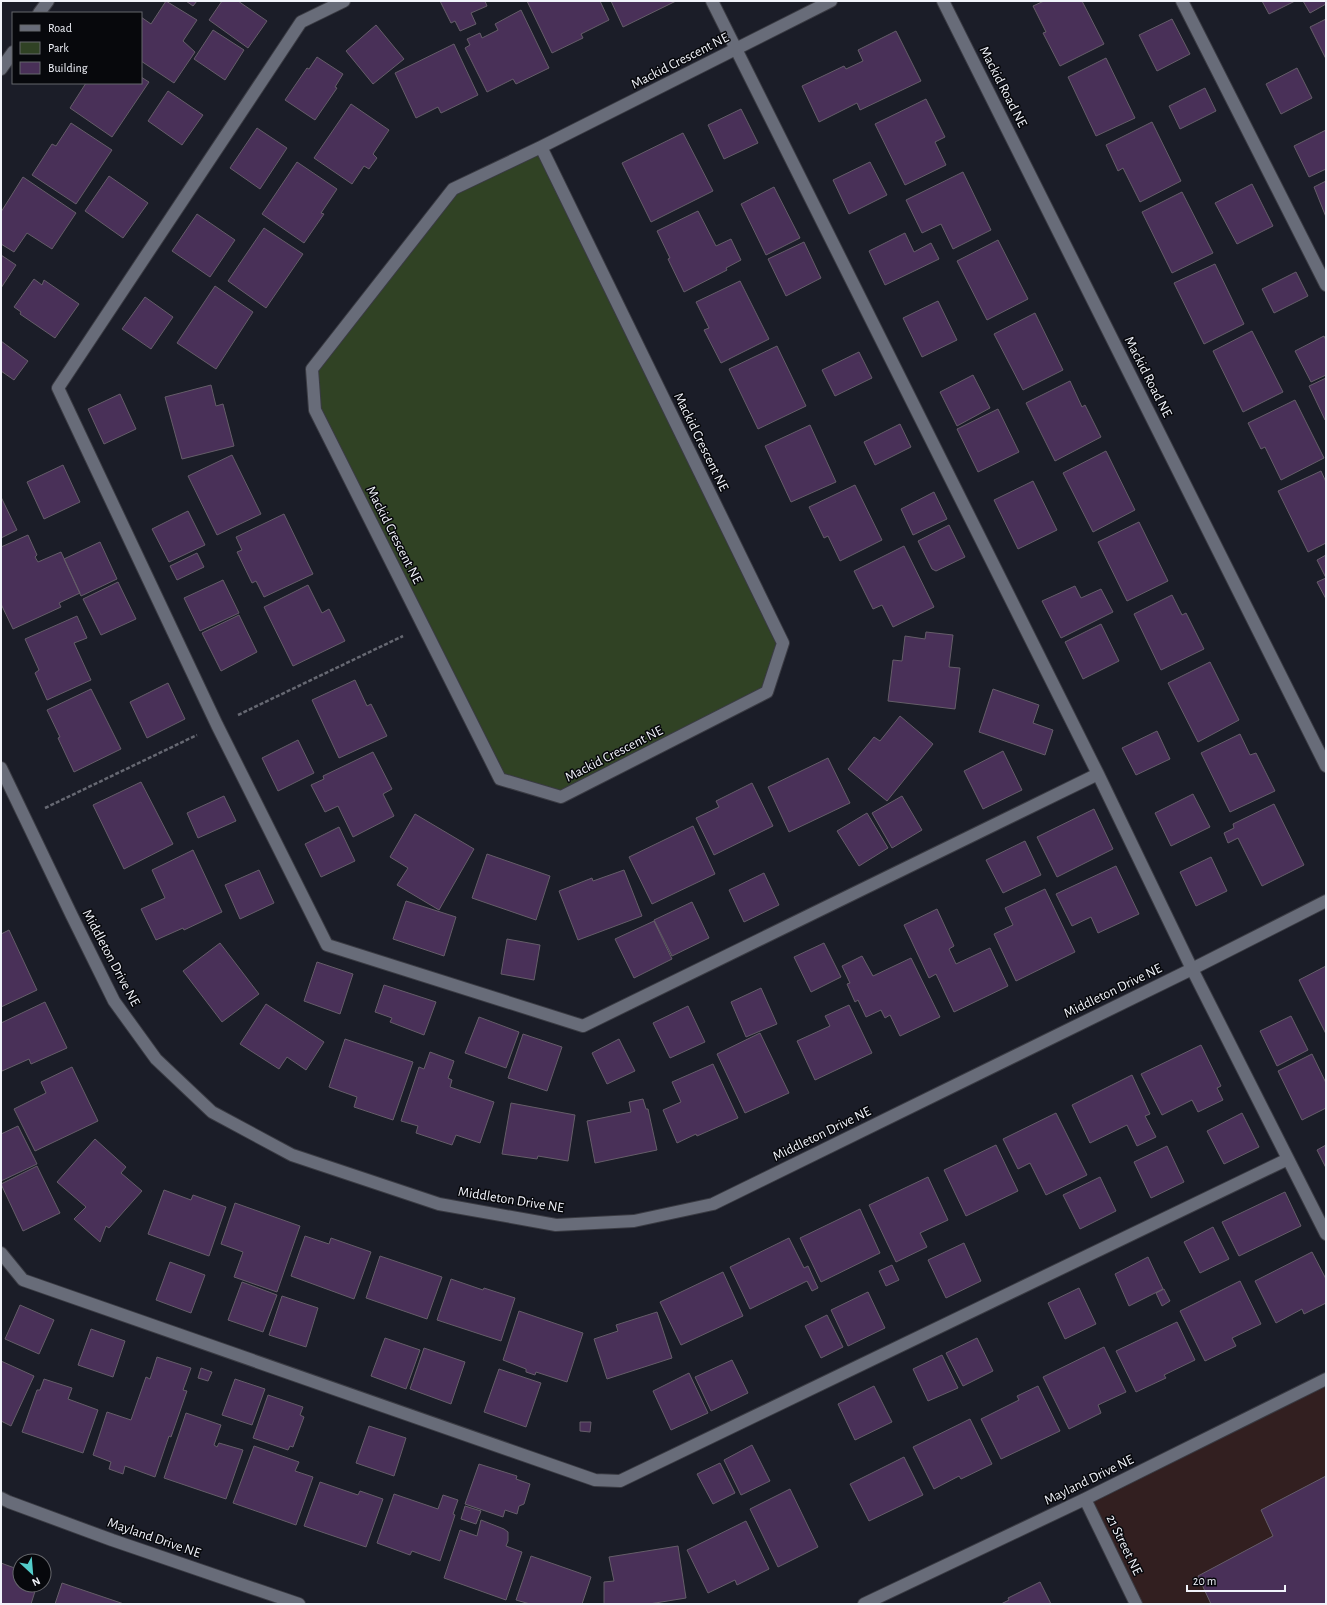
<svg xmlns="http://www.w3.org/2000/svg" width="1327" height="1605" font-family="'Alegreya Sans',sans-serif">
<rect width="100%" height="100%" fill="#1b1d28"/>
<path fill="#321f20" d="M1326,1379V1604H1137L1085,1499Z"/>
<path fill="#304224" d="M541,147L783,643L767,692L561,797L500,779L315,410L312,369L453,189Z"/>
<path fill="#493058" stroke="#655d69" d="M166,1L197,20L183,41L195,52L174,83L141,61V17L151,24Z
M186,1H197L193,6Z
M222,1H238L267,21L248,48L209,20Z
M440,1H485L487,6L471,13L476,24L460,31L455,21L451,23Z
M527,1H600L609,20L581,34L583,38L552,53Z
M611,1H676L623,27Z
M1044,1H1082L1104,44L1060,66L1043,33L1046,32L1033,6Z
M1262,1H1295L1269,14Z
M1303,1H1326V4L1310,13Z
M521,10L549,68L516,84L513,79L487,92L465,48L470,45L467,39L480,33L482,38L498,30L495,24Z
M1172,19L1190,54L1157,71L1139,35Z
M1326,19V59L1310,27Z
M376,25L404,59L373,84L346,51Z
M213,30L244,50L225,80L194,59Z
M896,31L921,81L860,110L857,103L819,122L802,86L844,66L846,69L863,61L858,50Z
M454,44L478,95L441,113L438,107L416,118L395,73Z
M317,57L343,74L335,87L337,88L315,120L285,100L307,68L309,69Z
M1106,58L1135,118L1096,136L1068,77Z
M1297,68L1312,98L1281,114L1266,84Z
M141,77L149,82L112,137L70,108L86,83H141Z
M1205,88L1216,111L1180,129L1169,106Z
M168,91L203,115L182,145L148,121Z
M926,99L945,137L935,142L946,165L905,185L875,124Z
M351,104L389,130L373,154L377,158L369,169L364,166L352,184L314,158Z
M741,109L758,143L724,159L708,125Z
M1152,122L1181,181L1140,202L1123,168L1118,171L1106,145Z
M71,123L112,150L76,204L32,175L52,144L56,146Z
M257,128L287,148L260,189L230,168Z
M1326,130V169L1309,177L1294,146Z
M683,133L713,191L651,222L622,163Z
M297,162L337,189L321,213L324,214L304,243L262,214Z
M870,162L887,195L849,214L833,180Z
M963,172L991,230L953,249L941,224L922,233L906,200Z
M109,176L148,203L123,238L85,211Z
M23,177L76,213L52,249L27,233L14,252L1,244V212Z
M1326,181V217L1314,187Z
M1252,184L1273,226L1237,244L1215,203Z
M774,187L800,238L766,255L741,204Z
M1182,192L1213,253L1172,273L1142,212Z
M698,211L716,246L731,239L741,260L726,268L727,270L684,292L668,259L670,258L657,231Z
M197,214L235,240L210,277L172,251Z
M264,228L303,254L266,308L228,281Z
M905,233L914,252L931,243L939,259L885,285L869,251Z
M998,240L1028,299L987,320L957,261Z
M804,242L821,278L786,296L768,259Z
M1,255L16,265L1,288Z
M1215,264L1244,324L1204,344L1174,283Z
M1296,272L1308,296L1274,313L1262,289Z
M34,279L42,285L44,280L79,304L55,338L20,314L21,312L14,307Z
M740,281L769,339L721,363L704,330L709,328L696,302Z
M215,286L253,312L216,369L177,343Z
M145,297L173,317L151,349L122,329Z
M938,301L957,340L922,357L903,318Z
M1035,313L1063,370L1023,390L994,334Z
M1252,331L1283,392L1243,412L1213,351Z
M1324,336L1326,340V375L1311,382L1295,351Z
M1,341L28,361L14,380L1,371Z
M777,346L806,406L758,429L729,369Z
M859,352L872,378L835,396L822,370Z
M973,375L990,408L957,426L940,392Z
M1326,378V420H1325L1309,386Z
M1070,381L1082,407L1085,405L1101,437L1055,461L1026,403Z
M211,385L216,406L223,404L234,446L182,459L165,397Z
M120,394L136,429L104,444L88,409Z
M1295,400L1324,458L1281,480L1265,447L1261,449L1248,423Z
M998,409L1019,452L978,472L957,429Z
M900,424L911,447L875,465L864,442Z
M810,425L836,482L791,502L765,446Z
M1106,451L1135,510L1093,532L1063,473Z
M232,455L261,514L217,535L188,476Z
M63,465L80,502L44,519L27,482Z
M1321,471L1326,482V543L1308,552L1278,491Z
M1033,481L1057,530L1018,549L994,500Z
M855,485L882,540L840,561L828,536L824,538L809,507Z
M934,492L947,519L913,535L901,509Z
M1,497L17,530L1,538Z
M188,511L205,545L169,562L152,529Z
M284,514L313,574L264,597L256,581L252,583L237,552L242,550L236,537Z
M1139,522L1168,581L1127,601L1098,542Z
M949,525L965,557L936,571L932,569L918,541Z
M28,535L37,555L35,557L38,562L61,552L80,593L59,603L61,607L13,629L1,604V547Z
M100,542L117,579L81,596L64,559Z
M904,546L934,607L893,627L882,605L873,609L854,571Z
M197,553L204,567L177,580L170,566Z
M1326,555V599L1317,582L1326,578L1317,560Z
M223,580L239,613L200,631L184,598Z
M118,582L136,619L101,635L83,599Z
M308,585L322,613L329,609L345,641L293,666L264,607Z
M1075,586L1081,598L1101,589L1113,612L1061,638L1042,601Z
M1172,595L1182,615L1186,613L1204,649L1161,670L1134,614Z
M239,615L257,652L221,671L202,633Z
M77,616L87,638L74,643L91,680L47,700L35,673L39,670L25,639Z
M1101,624L1119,661L1083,679L1065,642Z
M926,632L953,635L949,667L960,668L955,709L888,701L893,660L902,661L905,636L925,639Z
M1210,662L1239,720L1198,742L1168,683Z
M355,680L367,706L371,704L387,736L339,758L312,700Z
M168,683L185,719L147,738L130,702Z
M91,689L121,749L74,772L58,738L60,737L47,710Z
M993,689L1039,705L1033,723L1053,730L1045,755L979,732Z
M900,716L933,744L887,801L848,769L874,737L880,741Z
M1157,731L1170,759L1136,775L1122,748Z
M1240,734L1250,755L1256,753L1275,791L1230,812L1201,753Z
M298,740L314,773L278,791L262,758Z
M1003,751L1022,790L983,809L964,771Z
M373,752L392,789L383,794L394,816L353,837L338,806L325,812L311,785L324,779L323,776Z
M828,758L850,803L789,832L768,787Z
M141,782L173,844L124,869L93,805Z
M752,783L773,826L714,855L696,818L719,807L716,801Z
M1193,794L1210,827L1171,846L1155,813Z
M224,796L236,821L198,838L187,813Z
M902,796L922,830L892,848L872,813Z
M1274,804L1304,865L1262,886L1238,838L1228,843L1224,833L1234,828L1233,824Z
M1094,809L1113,849L1057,877L1037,837Z
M867,813L888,848L859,866L837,831Z
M415,814L474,849L439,910L397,885L408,868L390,857Z
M693,826L715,874L652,904L629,857Z
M339,827L355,861L321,877L305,844Z
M1025,841L1041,875L1003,893L986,860Z
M193,850L222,912L184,930L183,928L156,940L141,909L165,898L152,870Z
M487,854L550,876L536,920L472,898Z
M1211,857L1227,891L1196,906L1180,872Z
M1116,866L1139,914L1098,933L1091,917L1072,926L1056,894Z
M259,870L274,903L240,919L225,885Z
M624,870L642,916L578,940L559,891L592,878L593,881Z
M764,873L779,905L744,922L729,890Z
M1045,889L1075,952L1016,981L994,934L1013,925L1005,908Z
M406,901L456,917L444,956L393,939Z
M692,902L709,938L672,956L654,920Z
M937,909L954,946L949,949L956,964L990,948L1008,986L954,1012L936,974L929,978L904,925Z
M654,921L672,959L634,978L615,939Z
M9,930L37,990L1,1007V934Z
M507,939L540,945L534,980L501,974Z
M220,943L259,994L222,1022L183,971Z
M824,943L841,977L811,992L794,957Z
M862,956L873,976L911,958L940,1017L900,1036L890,1015L885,1018L881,1010L866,1017L858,1000L855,1002L847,984L850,983L842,966Z
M317,962L353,974L340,1014L304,1001Z
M1326,966V1034L1299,980Z
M384,985L436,1002L424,1035L390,1022L392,1018L375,1012Z
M761,988L777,1024L746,1037L731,1002Z
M45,1002L67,1048L31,1064L29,1059L2,1071L1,1069V1023Z
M266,1004L324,1042L306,1070L287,1057L279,1069L240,1044Z
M849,1005L872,1053L815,1080L797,1041L830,1026L825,1016Z
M688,1006L705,1042L670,1058L653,1023Z
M1291,1016L1308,1050L1277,1066L1260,1031Z
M479,1017L519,1032L506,1068L465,1053Z
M760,1033L789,1093L745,1113L717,1054Z
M523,1034L562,1047L547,1091L508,1078Z
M345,1039L413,1062L393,1120L354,1107L357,1097L329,1087Z
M619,1039L635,1071L607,1084L592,1053Z
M1201,1045L1221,1086L1217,1088L1223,1100L1198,1112L1192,1100L1162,1115L1141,1074Z
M430,1052L454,1061L448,1078L452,1080L450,1087L494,1102L480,1143L456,1135L452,1145L416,1133L418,1126L401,1121L419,1067L424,1069Z
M1312,1054L1326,1083V1108L1302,1120L1278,1071Z
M713,1064L738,1118L697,1136L696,1134L677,1143L663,1110L681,1102L672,1082Z
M72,1067L98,1121L35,1151L14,1109L46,1093L41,1082Z
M1132,1075L1150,1114L1145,1116L1156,1137L1137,1146L1127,1125L1090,1143L1072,1105Z
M643,1099L646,1109H648L657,1150L595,1163L587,1121L631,1112L629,1102Z
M511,1103L575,1115L568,1161L538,1156L537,1159L502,1154Z
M1056,1113L1087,1175L1046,1195L1030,1163L1018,1169L1003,1139Z
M1242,1113L1259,1147L1224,1164L1207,1131Z
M18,1126L37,1164L1,1181V1134Z
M95,1139L126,1167L121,1173L142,1191L109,1228L106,1226L100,1242L74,1219L86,1207L57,1182Z
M996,1145L1018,1191L966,1216L944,1170Z
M1326,1145V1168L1317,1150Z
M1167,1146L1184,1182L1151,1198L1134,1162Z
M37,1166L60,1213L23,1231L1,1184Z
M928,1177L948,1220L920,1233L927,1247L896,1262L869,1205Z
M1100,1177L1116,1211L1080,1229L1063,1195Z
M164,1190L191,1200L193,1195L226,1207L209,1256L148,1234Z
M1285,1192L1301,1226L1239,1256L1222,1222Z
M235,1203L300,1226L277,1292L234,1277L243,1252L221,1244Z
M860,1209L880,1253L821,1282L800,1238Z
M1213,1227L1229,1259L1200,1273L1184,1242Z
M305,1236L329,1244L331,1238L371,1252L354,1299L291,1276Z
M789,1238L804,1268L808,1266L818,1288L812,1291L807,1281L750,1309L730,1267Z
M964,1243L981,1281L946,1298L928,1260Z
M1312,1252L1326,1279V1303L1304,1314L1302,1309L1276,1323L1255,1281Z
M380,1256L442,1277L427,1319L366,1298Z
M1148,1257L1163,1289L1129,1306L1115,1274Z
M170,1262L205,1275L191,1313L156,1300Z
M892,1265L899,1280L886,1286L879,1271Z
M723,1272L743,1316L681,1345L660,1302Z
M451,1279L483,1290L484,1288L515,1298L501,1341L437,1320Z
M1240,1281L1261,1324L1232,1338L1236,1346L1205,1361L1180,1311Z
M242,1282L277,1295L263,1332L228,1320Z
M1079,1288L1096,1324L1065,1339L1048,1303Z
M1164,1289L1170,1301L1162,1306L1156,1293Z
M868,1292L885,1328L848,1346L831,1310Z
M282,1296L318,1308L306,1347L269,1335Z
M20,1305L54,1320L39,1354L5,1339Z
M519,1311L583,1333L567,1382L536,1372L535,1375L526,1372V1369L503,1360Z
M657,1312L672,1358L607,1379L594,1339L618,1331L616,1325Z
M827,1315L843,1347L821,1358L805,1326Z
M1177,1322L1195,1360L1164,1375L1166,1378L1136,1392L1116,1351Z
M91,1329L125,1341L113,1377L78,1365Z
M385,1338L420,1350L406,1389L371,1376Z
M977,1338L993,1371L963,1386L946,1353Z
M1104,1347L1126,1392L1098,1405L1101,1413L1069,1429L1043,1377Z
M424,1348L465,1362L451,1404L410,1389Z
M942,1355L958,1388L928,1401L913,1369Z
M157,1357L191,1368L183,1390L187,1391L171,1437L169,1436L155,1477L125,1466L123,1474L109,1469L111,1462L93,1455L107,1412L131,1420L146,1377L150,1379Z
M732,1360L748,1393L711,1411L695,1377Z
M1,1361L34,1376L11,1426L1,1421Z
M201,1368L212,1372L208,1381L198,1378Z
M499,1369L541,1383L526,1427L484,1412Z
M689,1373L708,1413L671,1430L653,1391Z
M44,1379L72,1388L68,1399L98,1410L83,1453L22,1432L37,1390H40Z
M235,1379L265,1389L252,1425L222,1415Z
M874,1386L892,1422L855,1440L838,1404Z
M1038,1386L1060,1431L1001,1459L981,1419L1019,1400L1017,1396Z
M268,1395L303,1407L300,1415L304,1417L293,1447L290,1446L288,1450L253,1438Z
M186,1413L221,1425L214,1445L217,1447L219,1443L243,1450L226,1499L164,1478Z
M970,1419L992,1464L961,1479L959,1476L934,1489L913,1447Z
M580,1422H591L590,1432L580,1431Z
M369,1426L406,1438L394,1476L356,1463Z
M752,1445L770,1481L741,1495L724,1460Z
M254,1446L299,1462L295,1471L313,1477L296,1525L233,1503Z
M904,1457L923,1495L869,1521L850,1484Z
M720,1463L735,1493L713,1504L697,1474Z
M479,1464L517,1476L516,1479L530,1484L524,1504L519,1506L517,1514L505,1510L503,1517L465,1504Z
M1326,1476V1604H1211L1198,1576L1273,1536L1261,1510Z
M320,1482L358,1495L360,1491L383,1499L366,1547L304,1526Z
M790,1489L818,1547L778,1567L750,1509Z
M394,1494L438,1509L443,1495L458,1500L453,1514L455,1515L440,1561L412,1551L410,1555L377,1543Z
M465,1506L481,1511L476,1524L461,1519Z
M481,1520L504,1529L508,1532V1541L506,1546L522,1552L506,1600L444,1578L460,1530L477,1536Z
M746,1521L769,1569L737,1585L735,1580L708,1593L687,1550Z
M678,1546L686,1598L649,1604H604V1582L614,1581L609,1557Z
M531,1556L591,1577L582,1604H530L516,1600Z
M1,1563L20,1570V1585H37L31,1604H1Z
M1040,1582L1051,1604H1001L1009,1600L1008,1598Z
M62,1583L124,1604H55Z"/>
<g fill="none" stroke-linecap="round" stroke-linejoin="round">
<g stroke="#3a3b43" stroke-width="14">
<path id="minor" d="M344,1L301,22L58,388L217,725L327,945L583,1026L1098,774
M712,1L1098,774L1192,969L1326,1234
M943,1L1326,766
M1182,1L1326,285
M39,13L48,1
M1,69L13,52
M541,147L783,643L767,692L561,797L500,779L315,410L312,369L453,189L541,147L831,1
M1,768L72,916L114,1001L156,1059L212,1112L292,1155L439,1204L556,1225L634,1221L713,1204L1192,969L1326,901
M1,1253L23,1280L595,1480L620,1481L1288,1159
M1,1498L9,1502L112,1540L299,1604
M1085,1499L1136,1604
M864,1604L1085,1499L1326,1379"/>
</g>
<path stroke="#666872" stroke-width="2.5" stroke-dasharray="4 2" stroke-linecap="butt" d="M238,715L403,636
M45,808L197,735"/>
<use href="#minor" stroke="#686c79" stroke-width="12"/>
</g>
<g text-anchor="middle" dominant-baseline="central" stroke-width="3" stroke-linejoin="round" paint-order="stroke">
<g font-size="14" fill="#f1f3fa" stroke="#07080c">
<text transform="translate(680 61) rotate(-27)">Mackid Crescent NE</text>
<text transform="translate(1003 87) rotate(63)">Mackid Road NE</text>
<text transform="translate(1148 377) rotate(63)">Mackid Road NE</text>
<text transform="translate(701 442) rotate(64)">Mackid Crescent NE</text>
<text transform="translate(394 535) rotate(63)">Mackid Crescent NE</text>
<text transform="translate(614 754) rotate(-27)">Mackid Crescent NE</text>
<text transform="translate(111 958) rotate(62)">Middleton Drive NE</text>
<text transform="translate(1113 991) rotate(-26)">Middleton Drive NE</text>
<text transform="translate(822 1134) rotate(-26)">Middleton Drive NE</text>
<text transform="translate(511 1200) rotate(9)">Middleton Drive NE</text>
<text transform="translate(1089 1480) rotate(-26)">Mayland Drive NE</text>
<text transform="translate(154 1538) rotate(19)">Mayland Drive NE</text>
<text transform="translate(1124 1545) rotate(64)">21 Street NE</text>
</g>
</g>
<rect width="1327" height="1605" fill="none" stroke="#f1f3fa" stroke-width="4"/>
<rect x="12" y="12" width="130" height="72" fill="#07080c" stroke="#65666b"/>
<rect x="20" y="25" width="20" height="6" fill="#686c79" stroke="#65666b"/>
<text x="48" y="32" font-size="12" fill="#f1f3fa">Road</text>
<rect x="20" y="42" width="20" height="12" fill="#304224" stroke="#65666b"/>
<text x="48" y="52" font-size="12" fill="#f1f3fa">Park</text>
<rect x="20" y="62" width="20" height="12" fill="#493058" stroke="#65666b"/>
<text x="48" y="72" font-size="12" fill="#f1f3fa">Building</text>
<g transform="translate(32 1573) rotate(154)"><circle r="19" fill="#07080c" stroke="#65666b"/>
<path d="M0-3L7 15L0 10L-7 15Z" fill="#53cdca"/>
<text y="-6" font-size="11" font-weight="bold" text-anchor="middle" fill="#f1f3fa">N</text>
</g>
<path d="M1187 1585v6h98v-6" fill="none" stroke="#f1f3fa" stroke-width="2"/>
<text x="1193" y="1585" font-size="12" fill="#f1f3fa" stroke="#07080c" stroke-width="3" paint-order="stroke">20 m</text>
</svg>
